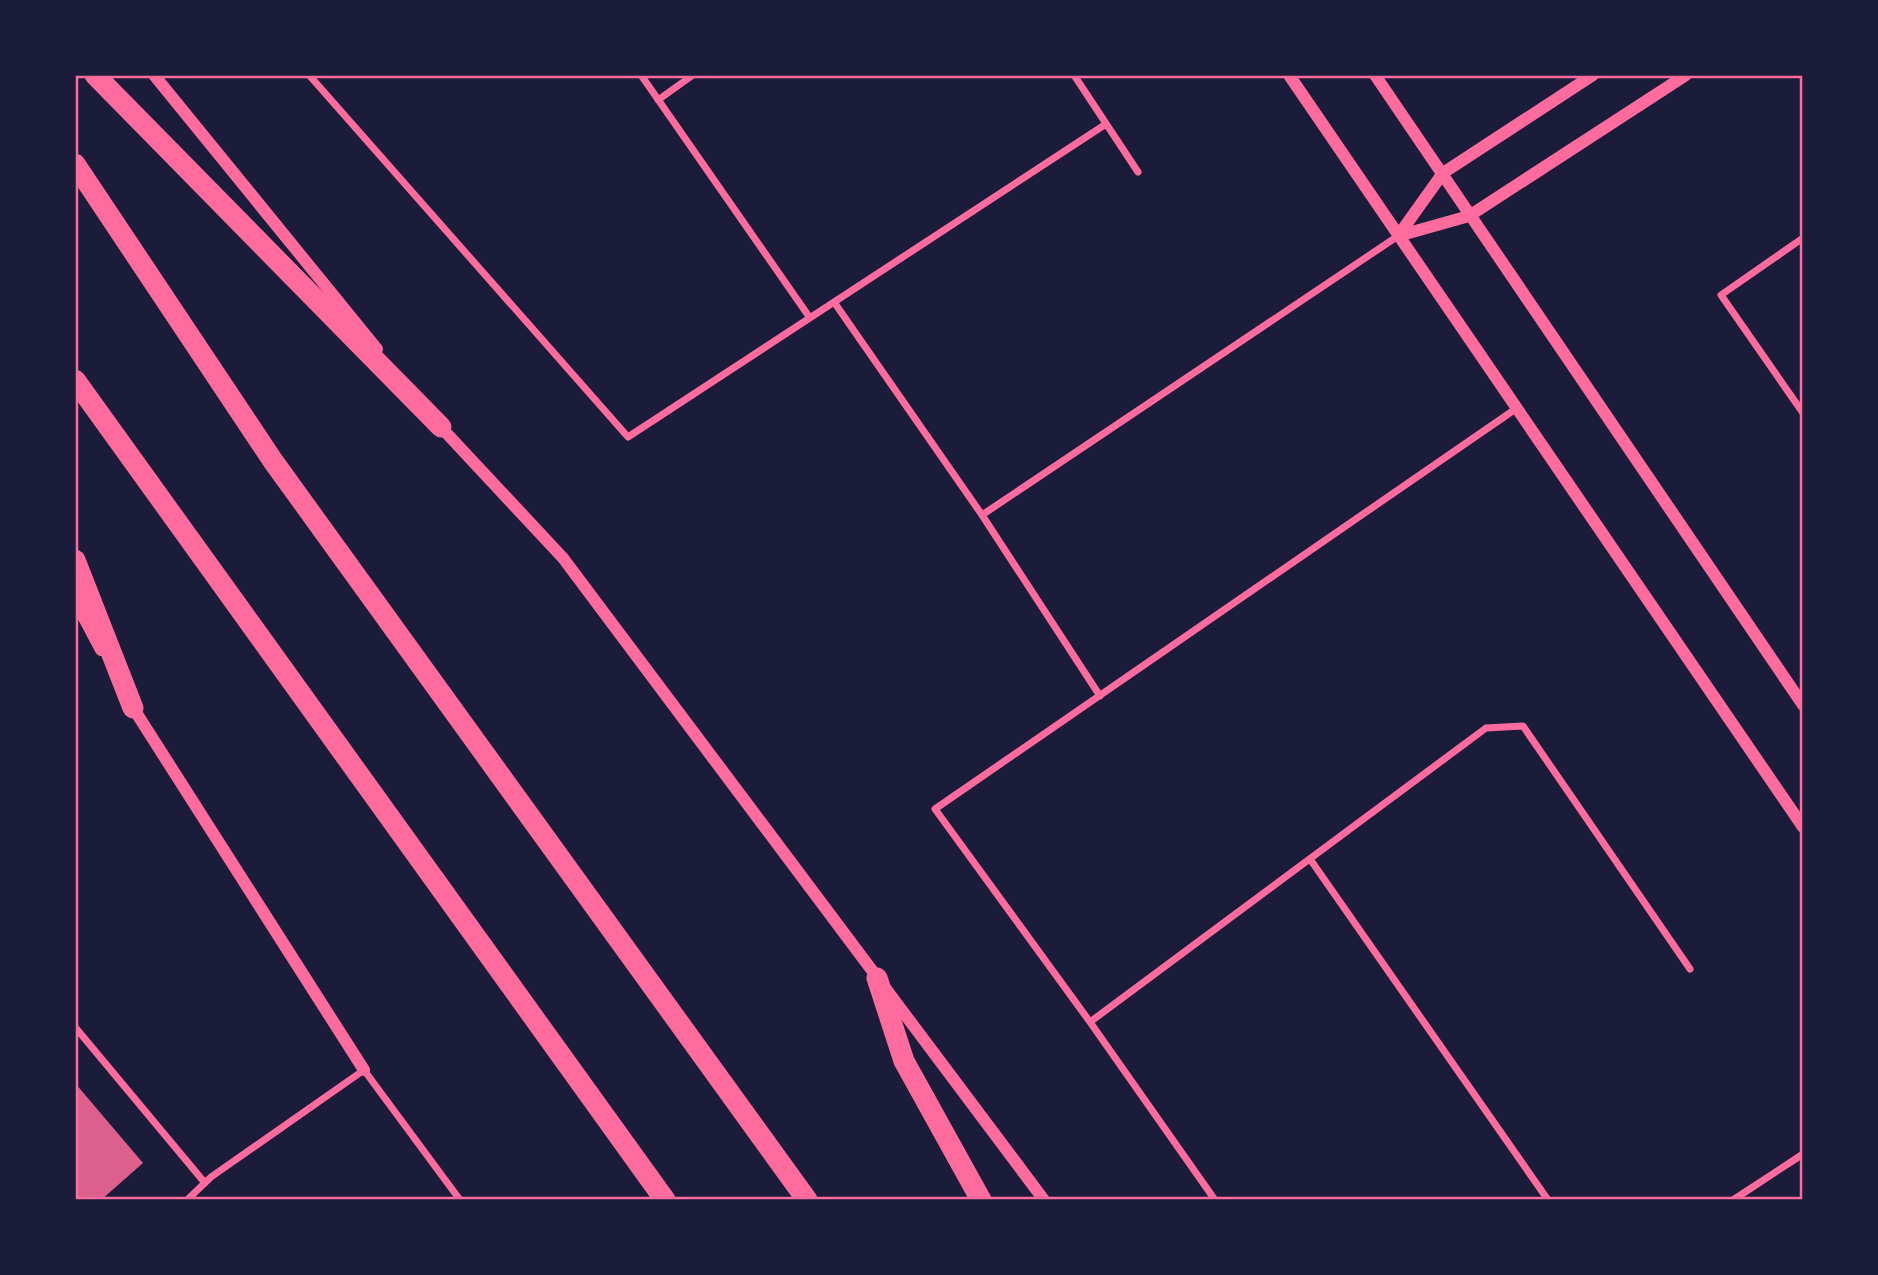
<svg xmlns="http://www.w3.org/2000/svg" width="1878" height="1275" font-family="'Varela Round',sans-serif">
<rect width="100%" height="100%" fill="#1b1b3a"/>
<path fill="#dd5f8e" d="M75,1083L143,1163L101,1200H75Z"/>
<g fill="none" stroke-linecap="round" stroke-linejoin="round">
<path stroke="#ff6b9d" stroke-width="7" d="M309,75L628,437L1106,124
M641,75L810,318
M1074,75L1138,172
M658,100L693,75
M1803,238L1721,295L1803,413
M834,302L982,515L1100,696
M982,515L1398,236
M1310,859L1548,1200
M1090,1022L1486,728L1523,726L1690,969
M75,1027L205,1183
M187,1200L211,1177L364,1070L460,1200
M1215,1200L1090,1022L935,809L1517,408
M1733,1200L1803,1154"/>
<path stroke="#ff6b9d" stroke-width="12" d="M154,75L377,349
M1289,75L1803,827
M1375,75L1803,705
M1398,236L1469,216L1686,75
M1398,236L1443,173L1593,75
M437,423L563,558L1044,1200
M75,601L101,650
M130,703L364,1070"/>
<path stroke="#ff6b9d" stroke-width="21" d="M95,75L441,427
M75,164L273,461L807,1200
M75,380L665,1200
M75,560L133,708
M877,978L904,1061L981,1200"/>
</g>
<rect width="1878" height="1275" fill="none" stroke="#1b1b3a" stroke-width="154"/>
<rect x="77" y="77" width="1724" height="1121" fill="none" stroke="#ff6b9d" stroke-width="2.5"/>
</svg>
